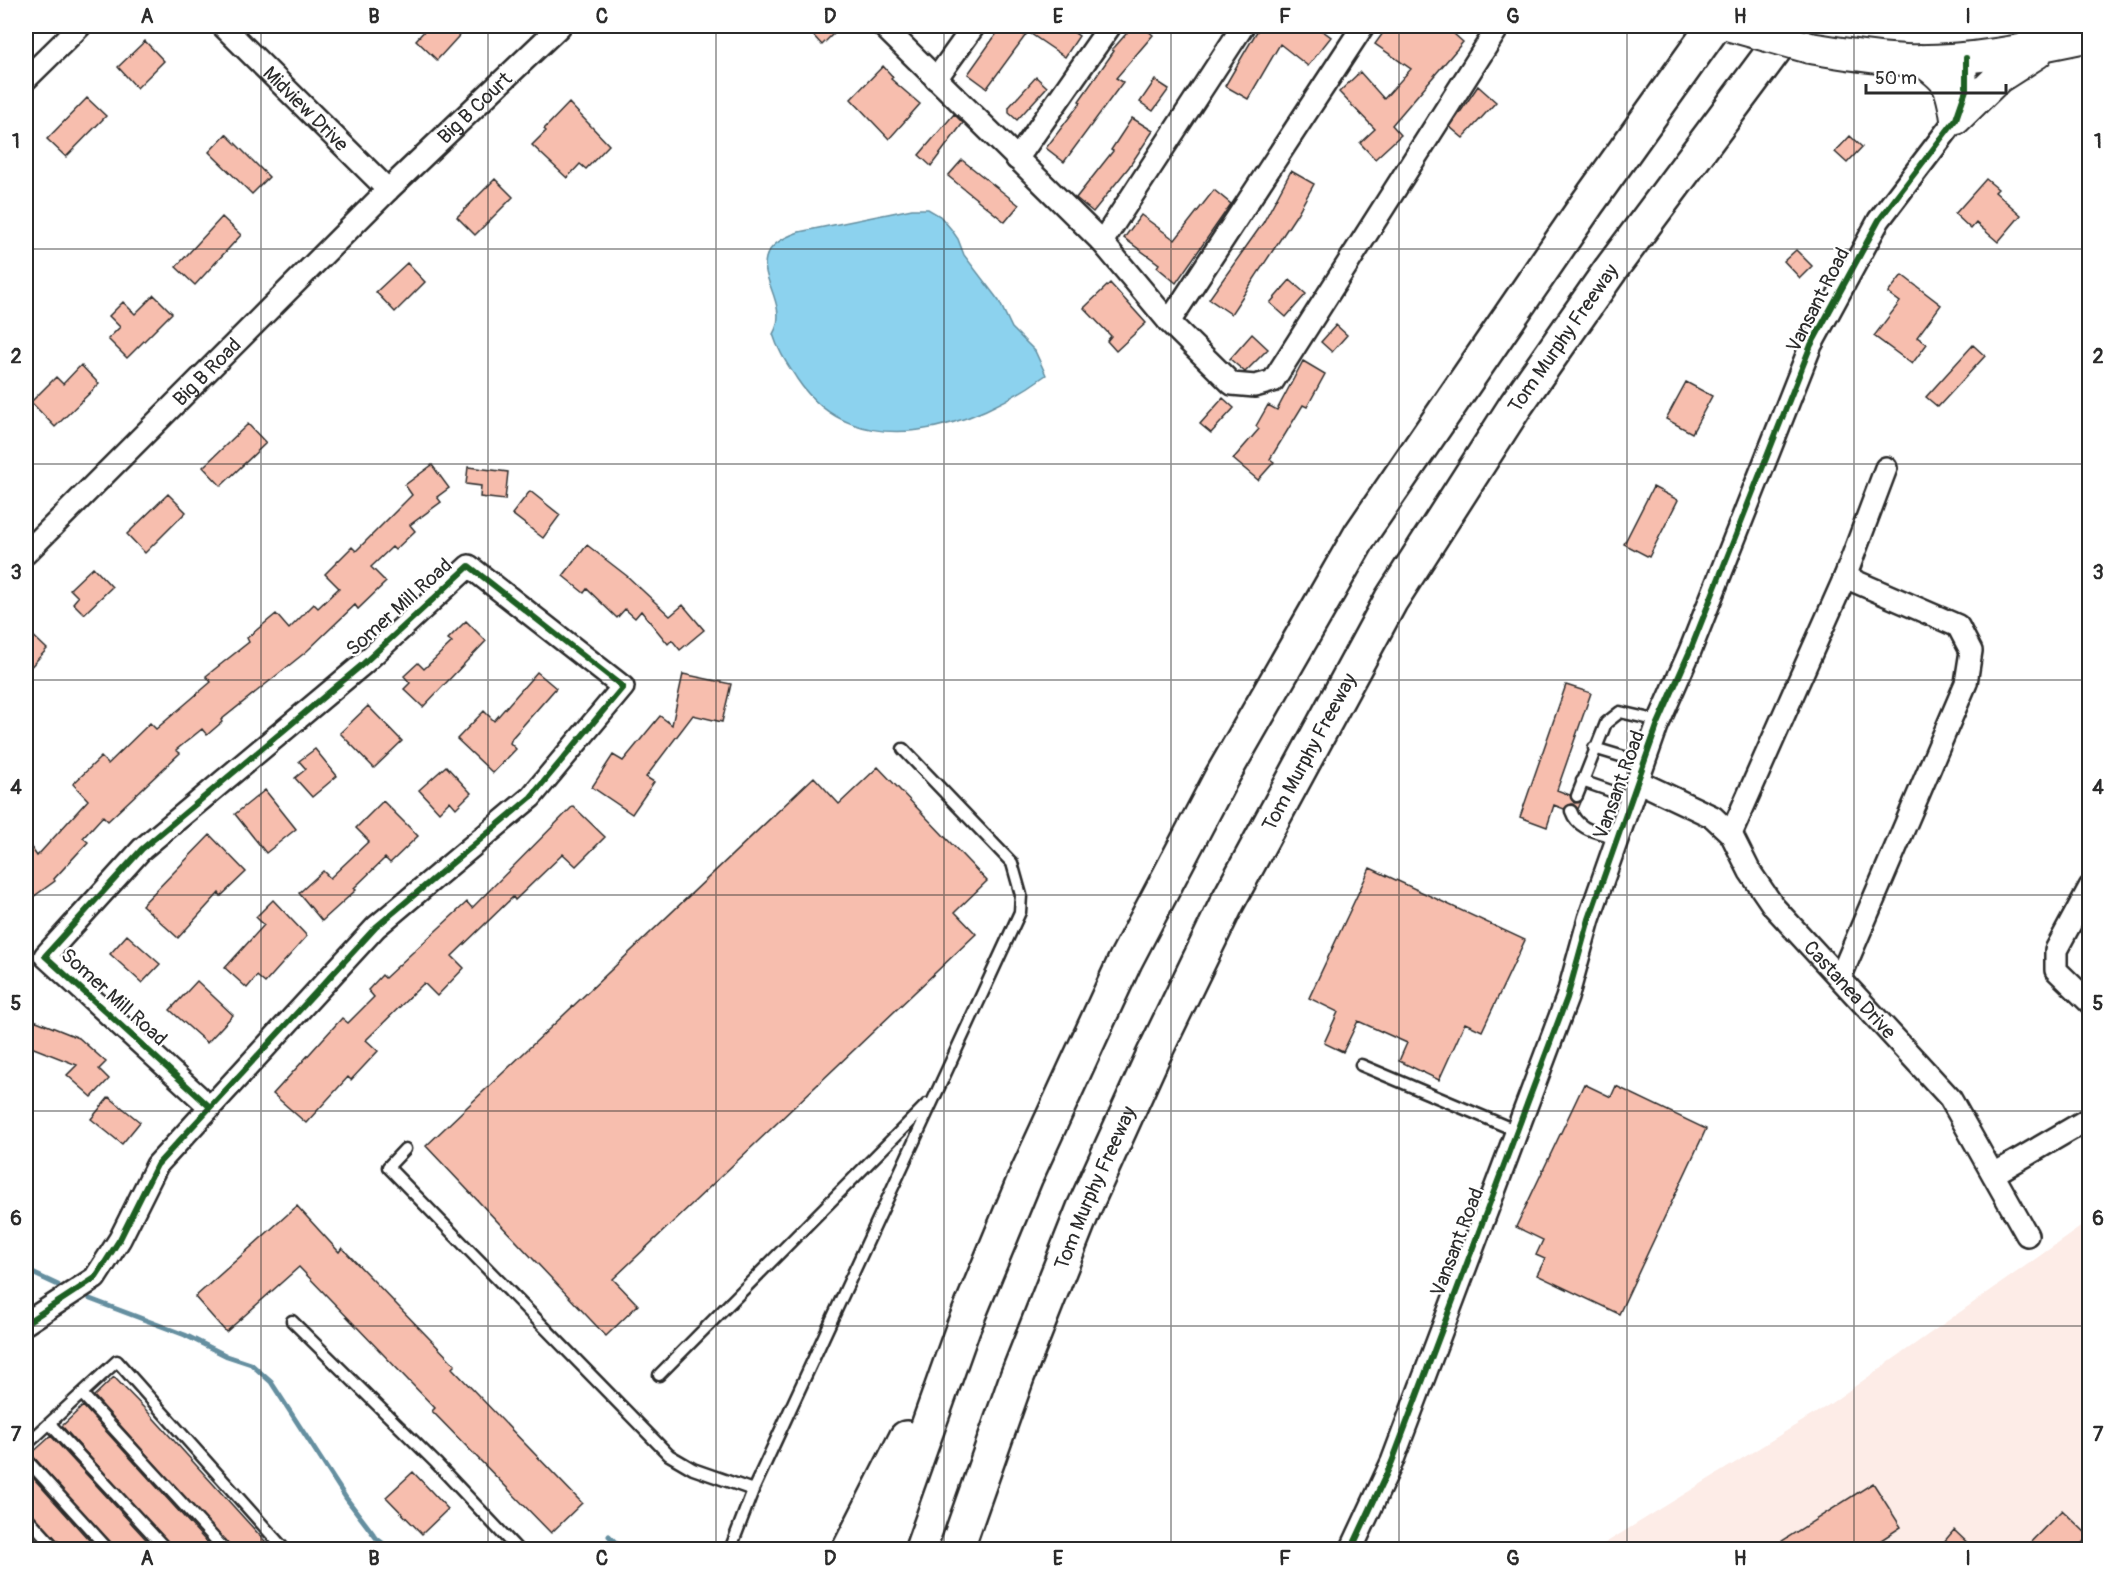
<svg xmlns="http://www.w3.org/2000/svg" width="2115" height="1575" font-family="Pangolin,sans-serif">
<rect width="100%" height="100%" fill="#fff"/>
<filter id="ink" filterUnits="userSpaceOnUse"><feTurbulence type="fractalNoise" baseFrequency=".0167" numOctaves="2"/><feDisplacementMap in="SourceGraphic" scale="12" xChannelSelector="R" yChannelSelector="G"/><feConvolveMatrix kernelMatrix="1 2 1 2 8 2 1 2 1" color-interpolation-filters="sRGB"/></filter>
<g filter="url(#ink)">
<path fill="#fdece7" d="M2089,1221V1549L1594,1550L1827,1406Z"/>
<path fill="#8cd2ee" stroke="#658fa0" stroke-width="1.5" d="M912,209H928L940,216L951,229L958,239L964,255L999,301L1012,328L1035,351L1046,375C975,427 857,469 797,379C788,365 778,351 773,334C796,296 727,257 799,232Z"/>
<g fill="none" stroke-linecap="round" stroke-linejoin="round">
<path stroke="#658fa0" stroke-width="5" d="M26,1270L58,1285
M90,1299L185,1335L227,1356L251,1364L271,1382L346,1498L377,1539L392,1550
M609,1536L623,1550"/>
</g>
<path fill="#f7beae" stroke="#2b2b2b" stroke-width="1.5" d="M429,26H468L437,60L416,40Z
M818,26H841L822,45L811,33Z
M1002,26H1064L1079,36L1065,57L1028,32L987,88L968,74Z
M1133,26H1142L1153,35L1116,78L1123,82L1064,162L1046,148L1081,102L1079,101L1114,51L1112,50Z
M1260,26H1316L1331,37L1308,66L1280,44L1248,99L1225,86Z
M1388,26H1445L1463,42L1392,125L1401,135L1375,159L1360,143L1375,129L1339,92L1360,72L1384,99L1411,69L1375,44Z
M145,41L164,61L137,88L118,67Z
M883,66L893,77L891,79L920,104L889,139L851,99Z
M1036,77L1047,87L1017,120L1009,113V107Z
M1155,80L1169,89L1153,111L1140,102Z
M1478,86L1496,102L1463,138L1450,127Z
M87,98L106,116L66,157L47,139Z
M569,103L609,145L586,169L580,164L567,178L532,145L546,131L544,129Z
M954,114L963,123L931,166L919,155Z
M1132,118L1153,131L1129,167L1093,212L1076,198L1113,151L1111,150Z
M226,134L269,177L252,194L209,152Z
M1850,136L1862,147L1847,163L1835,152Z
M962,160L1019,205L1005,222L948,176Z
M1291,171L1314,184L1297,214L1231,314L1209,299L1263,223Z
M495,179L513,197L475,235L457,217Z
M1986,179L1998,189L1995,192L2021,215L1998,242L1976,223L1971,229L1955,214Z
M1214,190L1231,204L1176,283L1157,267L1159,264L1124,238L1141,215L1175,240Z
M222,217L241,235L195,285L176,267Z
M1796,250L1812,266L1800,278L1784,261Z
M407,263L425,282L395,312L376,292Z
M1902,275L1941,305L1917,337L1927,344L1912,364L1874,336L1900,302L1888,293Z
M1290,280L1306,294L1286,317L1270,303Z
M1110,283L1146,323L1116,351L1107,341L1111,336L1084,308Z
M154,295L172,313L127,358L108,339L120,327L109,316L123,302L135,314Z
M1336,325L1347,335L1332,352L1321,342Z
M1252,334L1268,349L1245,372L1230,359Z
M1973,345L1985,356L1938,407L1926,397Z
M1303,361L1325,374L1307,407L1303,405L1270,459L1274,462L1258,480L1233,459L1259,429L1256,426L1268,405L1277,410Z
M81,365L99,384L55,427L31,402L56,377L63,384Z
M1686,382L1712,396L1692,433L1666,419Z
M1223,398L1234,408L1211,433L1200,424Z
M248,424L266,443L221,486L203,467Z
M432,465L449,488L437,497L441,502L410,525L415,531L395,550L392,547L371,567L386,582L358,609L355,605L307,651L221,720L222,722L207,735L202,729L176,750L180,753L108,821L103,816L83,838L88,842L54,879L55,881L26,902V840L37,856L88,800L73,784L101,757L108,764L150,723L156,729L211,682L206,676L249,642L247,638L276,614L289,629L314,604L318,608L339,588L325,574L352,547L356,551L412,495L405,485Z
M468,467L508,472L505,500L480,497L481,486L466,484Z
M1653,487L1678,500L1649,557L1624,544Z
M530,491L560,515L543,538L512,514Z
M168,494L186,512L145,553L127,534Z
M587,545L627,576L670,616L683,605L704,630L680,650L672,640L668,644L641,611L635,618L625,609L617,618L587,589L584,593L563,576Z
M93,567L112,587L84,614L73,603L78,597L70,589Z
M466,621L486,641L423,707L404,689L410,683L404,676L418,663L424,669L452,642L448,639Z
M26,629L47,649L26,672Z
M537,672L556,688L512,738L510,743L516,749L493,773L457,739L484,711L494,721Z
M683,674L731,684L722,722L693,715L646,777L654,782L632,814L592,787L613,755L623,761L660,716L672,725Z
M1566,685L1591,693L1557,790L1570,795L1574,803L1581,802L1578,809L1572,804L1564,809L1554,805L1547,827L1520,817Z
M368,706L402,741L374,768L340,733Z
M315,749L337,776L312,797L295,778L306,769L299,761Z
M446,766L471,793L456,808L450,801L439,812L419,790Z
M878,767L987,881L955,912L976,934L613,1279L638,1305L606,1336L426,1146L814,777L839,804Z
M265,790L296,829L266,853L235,814Z
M383,801L418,836L390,863L385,858L354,888L356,890L322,921L299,893L323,871L330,878L369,841L356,828Z
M573,806L605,837L576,866L563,854L515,900L513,897L452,956L464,968L437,996L424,983L366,1040L378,1051L351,1080L348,1077L306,1123L273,1094L342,1018L348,1023L374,997L368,990L382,975L385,978L467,902L472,908Z
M210,835L246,872L221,896L219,893L178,938L142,905Z
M1370,868L1525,940L1482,1031L1465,1023L1439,1080L1399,1061L1407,1043L1358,1021L1343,1052L1324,1043L1338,1012L1309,998Z
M273,900L307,936L265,983L257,976L247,988L225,968L264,925L256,917Z
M127,935L160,964L142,983L110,954Z
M197,981L233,1015L207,1043L170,1010Z
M34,1020L79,1038L106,1062L99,1069L109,1079L92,1097L67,1075L77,1065L26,1045Z
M1584,1084L1611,1097L1616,1086L1706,1129L1619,1314L1537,1275L1545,1259L1536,1255L1543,1240L1516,1227Z
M109,1097L140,1122L122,1144L91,1119Z
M297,1206L339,1252L342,1248L455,1365L452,1368L582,1503L551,1533L432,1411L435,1408L299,1267L226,1332L195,1297Z
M114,1377L147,1411L273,1550H232L94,1396Z
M83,1406L214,1550H174L62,1426Z
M51,1436L156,1550H116L31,1454Z
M26,1470L98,1550H66L26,1507Z
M413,1472L448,1509L422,1534L386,1497Z
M1873,1483L1901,1527L1866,1550H1768Z
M2062,1510L2089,1536L2075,1550H2023Z
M1954,1530L1975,1550H1937Z"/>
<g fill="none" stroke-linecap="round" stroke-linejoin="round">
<g stroke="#2b2b2b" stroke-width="15">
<path id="lane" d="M2024,26V46
M1594,748L1644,763
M1582,781L1631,798
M1577,796L1606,723L1620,712L1659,721
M1571,811C1578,831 1598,832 1617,838
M1361,1065L1517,1131
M405,1149L388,1167L669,1455L693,1469L753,1490
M292,1321L436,1463L518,1550
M659,1375L927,1104
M82,1394L225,1550
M50,1424L167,1550
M26,1445L117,1361L285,1550
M26,1459L109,1550
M26,1516L57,1550
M730,1550L753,1490L1020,912L1021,895L1012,863L903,749"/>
</g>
<g stroke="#2b2b2b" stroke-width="26">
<g id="street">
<path id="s1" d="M223,26L388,190"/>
<path d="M883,26L1102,242L1169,322L1232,384L1255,386L1273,381L1499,26"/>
<path d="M26,79L80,26"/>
<path d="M936,79L974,26"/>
<path d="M1017,159L1110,26"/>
<path d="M1102,242L1243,26"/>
<path d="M1169,322L1363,26"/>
<path id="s2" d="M26,553L388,190L560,26"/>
<path d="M1845,577L1886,468"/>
<path id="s3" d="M1637,781L1713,817L1731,834L1750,872L1774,907L1950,1098L2027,1235"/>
<path d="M1731,834L1845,577L1958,626L1971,651L1966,683L1840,978"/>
<path d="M2090,887L2056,950V970L2090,1003"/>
<path d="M1994,1174L2090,1118"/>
<path d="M26,1323L95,1278L120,1239L157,1165L376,927L531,797L623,687L469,566L363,664L142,849L45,956L210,1107"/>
<path d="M1351,1550L1392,1462L1567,998L1589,919L1657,726L1690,651L1811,345L1879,220L1956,119L1966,90V58"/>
</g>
</g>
<g stroke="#2b2b2b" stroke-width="34">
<path id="secondary" d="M1810,48C1841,53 1874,59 1906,60C1968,62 2029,49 2090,36
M1920,60C1948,79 1951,85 1956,119
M1956,119L1998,78L2037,53"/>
</g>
<g stroke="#2b2b2b" stroke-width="38">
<g id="highway">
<path d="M849,1550L906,1438"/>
<path d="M884,1550L963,1328L1026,1176L1125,961L1221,778L1361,534L1587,204L1714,26"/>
<path id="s4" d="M956,1550L1017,1377L1084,1208L1152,1058L1226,905L1391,600L1516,405L1611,269L1792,26"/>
</g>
</g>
<use href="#lane" stroke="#fff" stroke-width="10"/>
<use href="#street" stroke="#fff" stroke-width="21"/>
<use href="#secondary" stroke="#fff" stroke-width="30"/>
<use href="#highway" stroke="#fff" stroke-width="33"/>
<g stroke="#2b2b2b" stroke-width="34" stroke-linecap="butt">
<path id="secondary-bridge" d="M1731,26L1810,48"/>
</g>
<use href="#secondary-bridge" stroke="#fff" stroke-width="30"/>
<g stroke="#fff" stroke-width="10">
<path id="cycleway" d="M26,1323L95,1278L120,1239L157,1165L376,927L531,797L623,687L469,566L363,664L142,849L45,956L210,1107
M1351,1550L1392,1462L1567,998L1589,919L1657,726L1690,651L1811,345L1879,220L1956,119L1966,90V58"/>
</g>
<use href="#cycleway" stroke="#1b5e20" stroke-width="6"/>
</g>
</g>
<path fill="none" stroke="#2b2b2b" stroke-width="1.5" stroke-opacity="0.55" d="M261,26V1550M488,26V1550M716,26V1550M944,26V1550M1171,26V1550M1399,26V1550M1627,26V1550M1854,26V1550M26,249H2090M26,464H2090M26,680H2090M26,895H2090M26,1111H2090M26,1326H2090"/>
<g text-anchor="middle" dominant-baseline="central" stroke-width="4.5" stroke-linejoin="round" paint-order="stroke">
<g font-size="20" fill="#2b2b2b" stroke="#fff">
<text stroke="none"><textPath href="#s1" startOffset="117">Midview Drive</textPath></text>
<text stroke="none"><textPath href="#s2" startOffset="632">Big B Court</textPath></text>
<text transform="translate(1818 300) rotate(-63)">Vansant Road</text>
<text stroke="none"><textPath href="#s4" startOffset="1360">Tom Murphy Freeway</textPath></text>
<text stroke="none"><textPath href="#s2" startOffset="256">Big B Road</textPath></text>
<text transform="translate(399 607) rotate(-42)">Somer Mill Road</text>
<text stroke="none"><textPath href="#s4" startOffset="874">Tom Murphy Freeway</textPath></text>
<text transform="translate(1619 785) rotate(-70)">Vansant Road</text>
<text stroke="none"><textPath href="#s3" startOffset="306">Castanea Drive</textPath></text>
<text transform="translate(114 997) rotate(42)">Somer Mill Road</text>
<text stroke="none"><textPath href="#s4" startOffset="388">Tom Murphy Freeway</textPath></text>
<text transform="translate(1457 1242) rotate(-69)">Vansant Road</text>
</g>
</g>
<rect width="2115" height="1575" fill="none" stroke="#fff" stroke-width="66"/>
<path d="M1866 84v9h140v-9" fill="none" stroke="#2b2b2b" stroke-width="3"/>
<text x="1875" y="84" font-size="18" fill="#2b2b2b" stroke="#ffffff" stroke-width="4.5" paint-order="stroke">50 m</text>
<rect x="33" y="33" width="2049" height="1509" fill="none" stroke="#2b2b2b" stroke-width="2"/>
<g font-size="20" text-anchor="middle" font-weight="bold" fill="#2b2b2b">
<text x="147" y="23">A</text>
<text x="374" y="23">B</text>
<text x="602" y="23">C</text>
<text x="830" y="23">D</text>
<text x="1058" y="23">E</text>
<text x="1285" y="23">F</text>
<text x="1513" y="23">G</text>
<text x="1740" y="23">H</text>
<text x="1968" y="23">I</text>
<text x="16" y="148">1</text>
<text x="2098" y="148">1</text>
<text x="16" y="363">2</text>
<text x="2098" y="363">2</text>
<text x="16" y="579">3</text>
<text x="2098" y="579">3</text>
<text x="16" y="794">4</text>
<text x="2098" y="794">4</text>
<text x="16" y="1010">5</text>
<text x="2098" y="1010">5</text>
<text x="16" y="1225">6</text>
<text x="2098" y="1225">6</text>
<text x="16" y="1441">7</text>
<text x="2098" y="1441">7</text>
<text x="147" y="1565">A</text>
<text x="374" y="1565">B</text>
<text x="602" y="1565">C</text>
<text x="830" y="1565">D</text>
<text x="1058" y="1565">E</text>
<text x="1285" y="1565">F</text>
<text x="1513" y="1565">G</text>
<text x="1740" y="1565">H</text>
<text x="1968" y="1565">I</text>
</g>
</svg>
